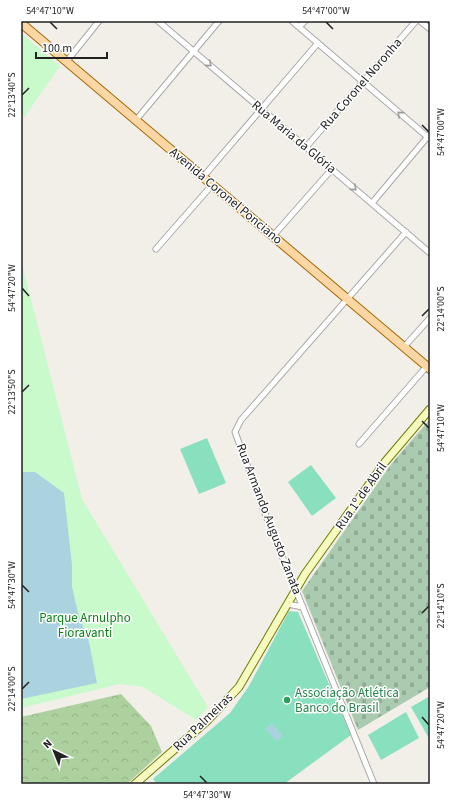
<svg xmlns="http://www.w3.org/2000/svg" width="451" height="805" font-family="'Source Sans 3',sans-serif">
<defs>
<pattern id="forest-crowns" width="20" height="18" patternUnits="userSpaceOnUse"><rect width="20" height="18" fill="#add19e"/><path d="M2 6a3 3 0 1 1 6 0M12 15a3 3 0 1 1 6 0" fill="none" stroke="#95b388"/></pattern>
<pattern id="cemetery-stones" width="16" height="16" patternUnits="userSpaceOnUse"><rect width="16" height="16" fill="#aacbaf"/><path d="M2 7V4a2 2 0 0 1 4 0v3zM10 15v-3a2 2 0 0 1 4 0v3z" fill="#92ae96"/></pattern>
</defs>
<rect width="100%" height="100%" fill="#f2efe9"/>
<path fill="url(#forest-crowns)" d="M121,694L151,726L162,752L127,784H21V717Z"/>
<path fill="url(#cemetery-stones)" d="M430,419V687L358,730L302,591L392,463Z"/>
<path fill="#c8facc" d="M21,33L60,66L21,122Z
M21,260L82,499L208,707L196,720L143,687L120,684L21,708Z"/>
<path fill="#88e0be" d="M207,438L226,483L199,494L180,449Z
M311,465L336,498L312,516L288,482Z
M289,611L298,612L351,735L284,784H157L153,779L230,713L249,686Z
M430,696V740L411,707Z
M406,712L419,738L381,760L368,735Z"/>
<path fill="#aad3df" d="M21,472H35L64,493L72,565V587L78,613L89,642L97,683L21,699Z
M272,723L283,736L277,741L265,729Z"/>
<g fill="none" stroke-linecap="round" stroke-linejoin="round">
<g stroke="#a9a9a9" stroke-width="7">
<path id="street" d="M158,21L430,253
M292,21L430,139
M420,21L430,29
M299,27L305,21
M67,61L99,21
M136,120L219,21
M306,147L416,21
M203,177L318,43
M372,203L430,134
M273,236L332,169
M156,249L212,185
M404,347L430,318
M359,444L427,366
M287,604L303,607
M374,784L264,511L235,432L241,420L406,232"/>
</g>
<g stroke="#707d05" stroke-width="9">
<path id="secondary" d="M135,784L208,720L239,687L305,574L385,462L430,409"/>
</g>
<g stroke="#a06b00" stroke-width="10">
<path id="primary" d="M21,23L430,369"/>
</g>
<use href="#street" stroke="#fff" stroke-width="5"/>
<use href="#secondary" stroke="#f7fabf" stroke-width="7"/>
<use href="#primary" stroke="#fcd6a4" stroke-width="8"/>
</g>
<defs><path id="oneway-chevron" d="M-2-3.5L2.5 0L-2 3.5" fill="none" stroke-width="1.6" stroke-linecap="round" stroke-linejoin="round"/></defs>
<g stroke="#9c9c9c">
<use href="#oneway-chevron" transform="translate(209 64) rotate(40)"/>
<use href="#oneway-chevron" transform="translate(400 114) rotate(-140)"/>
<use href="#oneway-chevron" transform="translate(354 188) rotate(40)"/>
</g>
<path fill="none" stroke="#222" stroke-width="1.5" d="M50,22L57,29M326,22L333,29M22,95L29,88M422,125L429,132M22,288L29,296M422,316L429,309M22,392L29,385M422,421L429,428M22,585L29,592M422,613L429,606M22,689L29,682M422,717L429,725M200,776L207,783"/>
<circle fill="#2e9e5b" stroke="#fff" stroke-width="1.5" cx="287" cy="700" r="4"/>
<g text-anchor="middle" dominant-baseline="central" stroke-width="3" stroke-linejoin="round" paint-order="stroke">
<g font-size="13" fill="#222" stroke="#fff">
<text transform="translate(361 84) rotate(-49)">Rua Coronel Noronha</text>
<text transform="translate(294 137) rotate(40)">Rua Maria da Glória</text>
<text transform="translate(226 196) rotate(40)">Avenida Coronel Ponciano</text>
<text transform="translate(361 496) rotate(-55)">Rua 1º de Abril</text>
<text transform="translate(269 519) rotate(69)">Rua Armando Augusto Zanata</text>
<text transform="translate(203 722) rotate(-44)">Rua Palmeiras</text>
</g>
<g font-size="13" fill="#0c8416" stroke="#fff">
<text x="85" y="618">Parque Arnulpho<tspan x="85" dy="15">Fioravanti</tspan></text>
</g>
<g font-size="13" fill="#27864d" stroke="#fff" text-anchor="start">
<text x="295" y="693">Associação Atlética<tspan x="295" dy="15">Banco do Brasil</tspan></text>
</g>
</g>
<rect width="451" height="805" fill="none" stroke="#ffffff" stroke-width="44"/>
<g transform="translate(54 751) rotate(317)" stroke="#ffffff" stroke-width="3" paint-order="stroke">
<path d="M0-3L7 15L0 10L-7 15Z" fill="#222222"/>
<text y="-6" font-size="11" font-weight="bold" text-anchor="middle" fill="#222222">N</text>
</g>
<path d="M36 52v6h71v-6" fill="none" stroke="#222222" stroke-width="2"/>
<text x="42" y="52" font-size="12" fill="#222222" stroke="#ffffff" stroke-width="3" paint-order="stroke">100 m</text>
<rect x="22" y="22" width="407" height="761" fill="none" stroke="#222" stroke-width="1.5"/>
<g font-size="10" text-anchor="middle" fill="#222">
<text x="50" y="14">54°47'10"W</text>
<text x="326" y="14">54°47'00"W</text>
<text transform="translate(11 95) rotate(-90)" y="4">22°13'40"S</text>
<text transform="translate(440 132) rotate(-90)" y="4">54°47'00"W</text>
<text transform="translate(11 288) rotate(-90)" y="4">54°47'20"W</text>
<text transform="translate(440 309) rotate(-90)" y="4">22°14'00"S</text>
<text transform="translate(11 392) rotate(-90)" y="4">22°13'50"S</text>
<text transform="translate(440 428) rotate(-90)" y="4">54°47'10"W</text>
<text transform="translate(11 585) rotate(-90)" y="4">54°47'30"W</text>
<text transform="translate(440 606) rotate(-90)" y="4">22°14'10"S</text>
<text transform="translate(11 689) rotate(-90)" y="4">22°14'00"S</text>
<text transform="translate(440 725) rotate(-90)" y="4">54°47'20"W</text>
<text x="207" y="798">54°47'30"W</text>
</g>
</svg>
